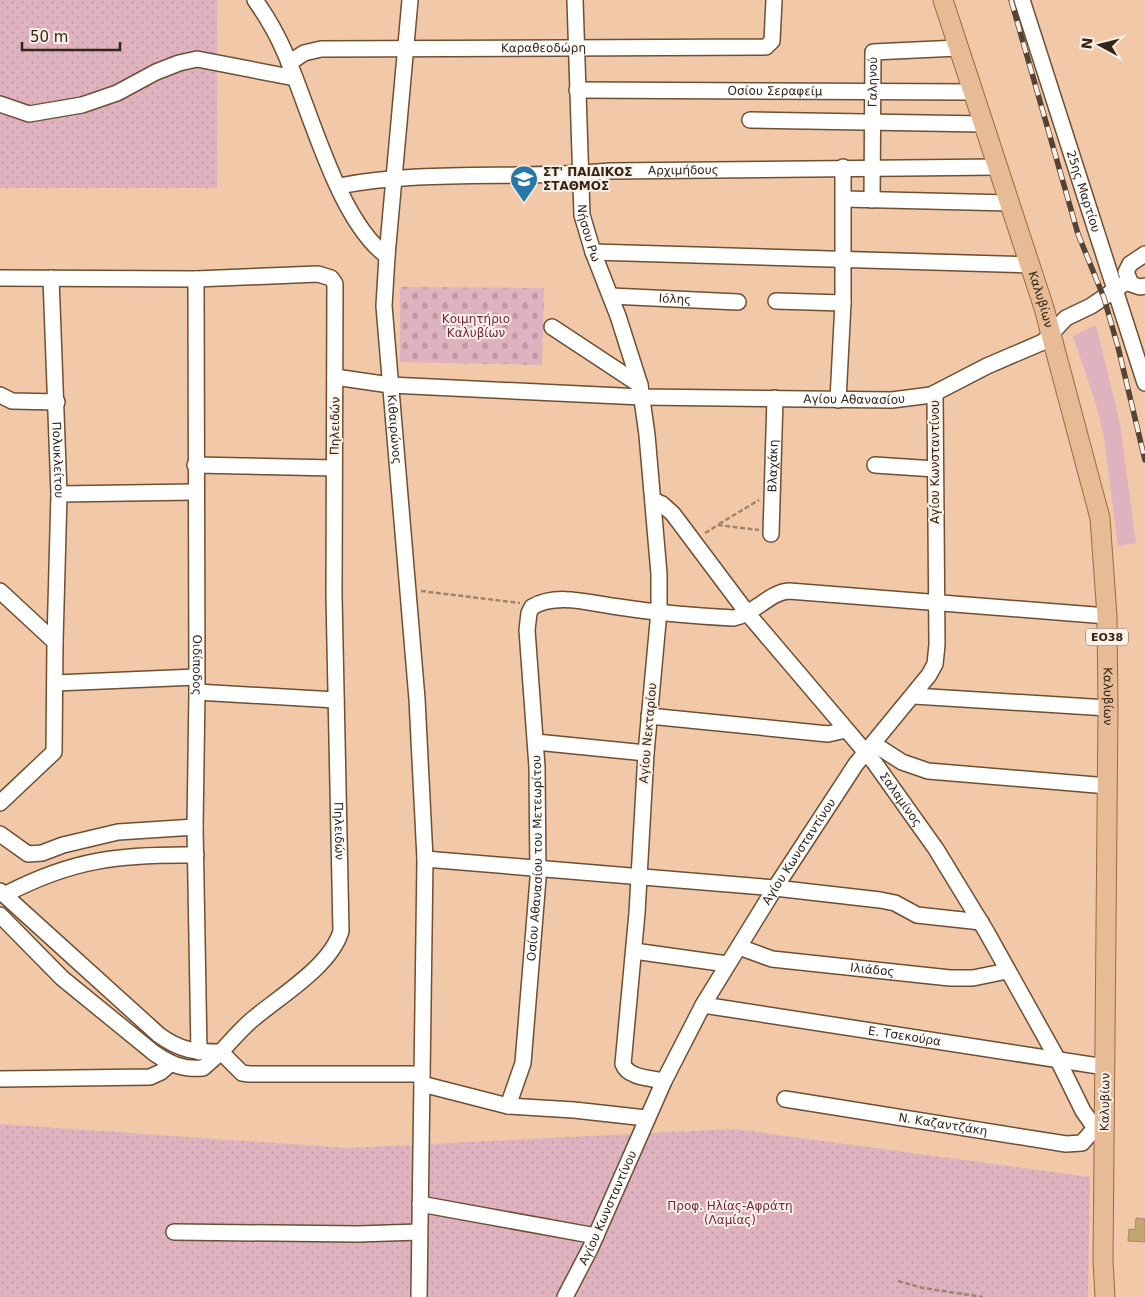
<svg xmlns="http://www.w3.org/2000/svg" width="1145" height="1297" font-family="'DejaVu Sans',sans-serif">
<defs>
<pattern id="cemetery-stones" width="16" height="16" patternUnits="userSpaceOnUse" patternTransform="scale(1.25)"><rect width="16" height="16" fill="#deb2be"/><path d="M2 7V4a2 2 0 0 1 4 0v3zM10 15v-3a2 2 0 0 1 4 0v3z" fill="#bf99a3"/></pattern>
<pattern id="park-dots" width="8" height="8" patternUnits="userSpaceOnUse" patternTransform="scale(1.25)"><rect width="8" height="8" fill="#deb2be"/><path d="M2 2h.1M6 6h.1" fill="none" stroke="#bf99a3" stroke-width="1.8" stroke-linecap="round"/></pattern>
</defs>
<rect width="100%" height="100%" fill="#f1c9a9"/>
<path fill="#deb2be" d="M1096,325L1120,424L1136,543L1118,546L1104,437L1096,404L1073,336Z"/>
<path fill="url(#cemetery-stones)" d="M400,287L544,288L542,365L400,362Z"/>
<path fill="url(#park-dots)" d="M0,0H217V188H0Z
M0,1124L348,1148L734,1129L1090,1177L1088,1297H0Z"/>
<path fill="#c6a66f" stroke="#a58d65" d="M1136,1218L1145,1219V1242L1128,1241L1129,1229L1135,1230Z"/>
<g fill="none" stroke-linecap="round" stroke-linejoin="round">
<g stroke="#704e31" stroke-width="18">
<g id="minor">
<path d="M255,0C267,17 277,34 285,53C310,109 338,221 387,256"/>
<path id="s1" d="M410,0L387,256L384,306L417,699L425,859L419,1297"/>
<path id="s2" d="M575,0L582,215L593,252L618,316L640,385L647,435L659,574V611L646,753L637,913L623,1064C628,1078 651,1078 664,1081"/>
<path id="s3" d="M1022,0L1145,383"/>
<path id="s4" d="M289,63L304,53L321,49L766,47L772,41L774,0"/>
<path id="s5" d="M577,90L973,92"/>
<path d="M0,104L29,114L82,105L117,93L156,72L179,63L197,59L295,78"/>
<path d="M750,120L983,124"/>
<path id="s6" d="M339,186C428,169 520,180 610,171L998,167"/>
<path d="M844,199L1010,203"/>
<path id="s7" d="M872,200L873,52L958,48"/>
<path d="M593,252L1031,265"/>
<path d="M1145,254L1130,264L1126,272L1131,284L1140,287L1145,286"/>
<path id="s8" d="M0,278L196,279L318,274L331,278L335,284L334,596L341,931C331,966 280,996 253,1019C241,1029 231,1041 221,1052C195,1052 181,1051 159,1035L0,891"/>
<path id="s9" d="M51,278L59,494L55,642"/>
<path id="s10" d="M196,279L197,692L195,827L199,1052"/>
<path id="s11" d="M611,296L738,302"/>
<path d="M776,301L843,303"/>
<path d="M552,327L640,385"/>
<path id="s12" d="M335,377L390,385L642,397L892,400L931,395L987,366L1043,342L1066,318L1091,306L1128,281"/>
<path d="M0,395L12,401L57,402"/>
<path d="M838,400L843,303V167"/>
<path d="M195,465L334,468"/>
<path d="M875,465L935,469"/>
<path d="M59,494L195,492"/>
<path id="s13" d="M653,500L662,504L673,514L748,614L874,762L936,849L986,931L1058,1060L1083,1111L1095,1128H1104"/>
<path id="s14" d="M771,534L775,398"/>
<path d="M0,591L55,642L54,752L0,803"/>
<path d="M56,683L196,677"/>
<path d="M197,692L336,700"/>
<path d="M914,696L1108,708"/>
<path d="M649,716L828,734L846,730"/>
<path d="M536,742L646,753"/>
<path d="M874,744L902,762L928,771L1108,786"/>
<path d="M0,834L28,854L42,853L63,845L118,832L195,827"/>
<path d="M425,859L775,888L880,900L895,903L917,915L981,922"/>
<path d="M6,894C73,859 121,854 196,855"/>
<path d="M0,915L62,978L154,1053C170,1064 183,1070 203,1068L221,1052L242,1073L249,1074H422"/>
<path id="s15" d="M739,947L772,959L950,978H973L1007,971"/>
<path d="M634,951L727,964"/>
<path id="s16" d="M703,1005L1105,1067"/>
<path d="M0,1079L150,1077L161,1072L170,1064"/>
<path d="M422,1084L508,1106L574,1110L646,1118"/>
<path id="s17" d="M785,1099L1066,1144L1082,1143L1095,1128"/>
<path id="s18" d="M508,1106L523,1063L538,879L537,767L527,630L529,613L532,607C558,592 592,604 619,607C657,613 696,616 734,618C754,614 770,592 789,591L1107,616"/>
<path d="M420,1204L596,1236"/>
<path d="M174,1232L358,1234L419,1232"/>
<path id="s19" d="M565,1297L590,1249L664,1081L703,1005L775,888L856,764L929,675L935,664L937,645L935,393"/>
</g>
</g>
<g stroke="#9d693d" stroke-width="21">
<g id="major">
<path id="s20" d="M943,0L1044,308L1100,518L1107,616L1108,708L1103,1261L1105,1297"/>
</g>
</g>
<path stroke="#a2846c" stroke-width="2.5" stroke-dasharray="5 2.5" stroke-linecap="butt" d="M719,524L759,500
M705,533L718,525L759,530
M421,591L520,603
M898,1281L923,1288L983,1297"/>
<use href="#minor" stroke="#fff" stroke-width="15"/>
<use href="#major" stroke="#e6bb96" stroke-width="19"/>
<g stroke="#574334" stroke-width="5.5">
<path id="rail" d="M1011,0L1078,234L1104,298L1118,347L1145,460"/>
</g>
<use href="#rail" stroke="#fdf0e6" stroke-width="4" stroke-dasharray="11" stroke-linecap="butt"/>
</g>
<defs>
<g id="school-pin" transform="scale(1.4375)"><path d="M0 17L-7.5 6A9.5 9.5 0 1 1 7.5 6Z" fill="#2778a9" stroke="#fdf0e6"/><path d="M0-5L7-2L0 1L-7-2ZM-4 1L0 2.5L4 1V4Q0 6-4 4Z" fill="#fff"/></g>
</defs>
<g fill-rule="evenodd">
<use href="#school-pin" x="524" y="179"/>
</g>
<g text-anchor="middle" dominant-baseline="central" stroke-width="4" stroke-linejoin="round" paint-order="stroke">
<rect fill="#fdf0e6" stroke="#706256" stroke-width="1" x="1086" y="628.5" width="42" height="17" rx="4"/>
<g font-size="11" font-weight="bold" fill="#342519">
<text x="1107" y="637">ΕΟ38</text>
</g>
<g font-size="12" fill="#342519" stroke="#fdf0e6">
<text stroke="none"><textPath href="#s4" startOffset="258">Καραθεοδώρη</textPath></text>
<text stroke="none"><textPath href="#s7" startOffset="118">Γαληνού</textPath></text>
<text stroke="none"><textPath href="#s5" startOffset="198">Οσίου Σεραφείμ</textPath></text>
<text stroke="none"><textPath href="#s6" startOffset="345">Αρχιμήδους</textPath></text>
<text stroke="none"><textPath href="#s3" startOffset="201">25ης Μαρτίου</textPath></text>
<text stroke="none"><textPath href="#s2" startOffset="234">Νήσου Ρω</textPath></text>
<text stroke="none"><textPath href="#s11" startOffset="64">Ιόλης</textPath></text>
<text stroke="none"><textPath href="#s20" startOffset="315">Καλυβίων</textPath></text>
<text stroke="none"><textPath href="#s12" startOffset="520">Αγίου Αθανασίου</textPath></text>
<text transform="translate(335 426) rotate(-89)">Πηλειδών</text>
<text stroke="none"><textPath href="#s1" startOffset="431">Κιθαιρώνος</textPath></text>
<text stroke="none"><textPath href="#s9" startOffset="182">Πολυκλείτου</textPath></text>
<text transform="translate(935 462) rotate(-90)">Αγίου Κωνσταντίνου</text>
<text stroke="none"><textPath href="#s14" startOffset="68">Βλαχάκη</textPath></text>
<text stroke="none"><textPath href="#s10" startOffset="386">Οιδίποδος</textPath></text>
<text stroke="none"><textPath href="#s20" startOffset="720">Καλυβίων</textPath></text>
<text transform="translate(648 733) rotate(-85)">Αγίου Νεκταρίου</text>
<text stroke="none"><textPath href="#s13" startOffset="390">Σαλαμίνος</textPath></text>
<text stroke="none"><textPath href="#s8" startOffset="886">Πηλειδών</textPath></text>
<text stroke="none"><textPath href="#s19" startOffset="504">Αγίου Κωνσταντίνου</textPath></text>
<text stroke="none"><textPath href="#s18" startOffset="251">Οσίου Αθανασίου του Μετεωρίτου</textPath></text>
<text stroke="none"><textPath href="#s15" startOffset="136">Ιλιάδος</textPath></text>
<text stroke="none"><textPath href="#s16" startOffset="204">Ε. Τσεκούρα</textPath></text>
<text transform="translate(1105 1102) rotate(-89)">Καλυβίων</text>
<text stroke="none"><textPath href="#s17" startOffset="160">Ν. Καζαντζάκη</textPath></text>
<text stroke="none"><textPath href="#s19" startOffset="99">Αγίου Κωνσταντίνου</textPath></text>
</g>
<g font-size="12" font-weight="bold" fill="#342519" stroke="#fdf0e6" text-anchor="start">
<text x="543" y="172">ΣΤ' ΠΑΙΔΙΚΟΣ<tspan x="543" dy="14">ΣΤΑΘΜΟΣ</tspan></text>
</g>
<g font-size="12" fill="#712442" stroke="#fdf0e6">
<text x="476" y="319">Κοιμητήριο<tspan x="476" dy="14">Καλυβίων</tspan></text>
<text x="730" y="1206">Προφ. Ηλίας-Αφράτη<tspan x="730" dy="14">(Λαμίας)</tspan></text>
</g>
</g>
<g transform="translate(1100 45) rotate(277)" stroke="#fdf0e6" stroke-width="4" paint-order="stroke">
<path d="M0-4L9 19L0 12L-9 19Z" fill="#342519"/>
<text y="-8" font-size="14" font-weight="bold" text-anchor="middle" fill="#342519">N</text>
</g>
<path d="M22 42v8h98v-8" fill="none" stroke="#342519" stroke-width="2.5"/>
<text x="30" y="42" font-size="15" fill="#342519" stroke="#fdf0e6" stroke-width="4" paint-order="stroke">50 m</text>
</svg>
